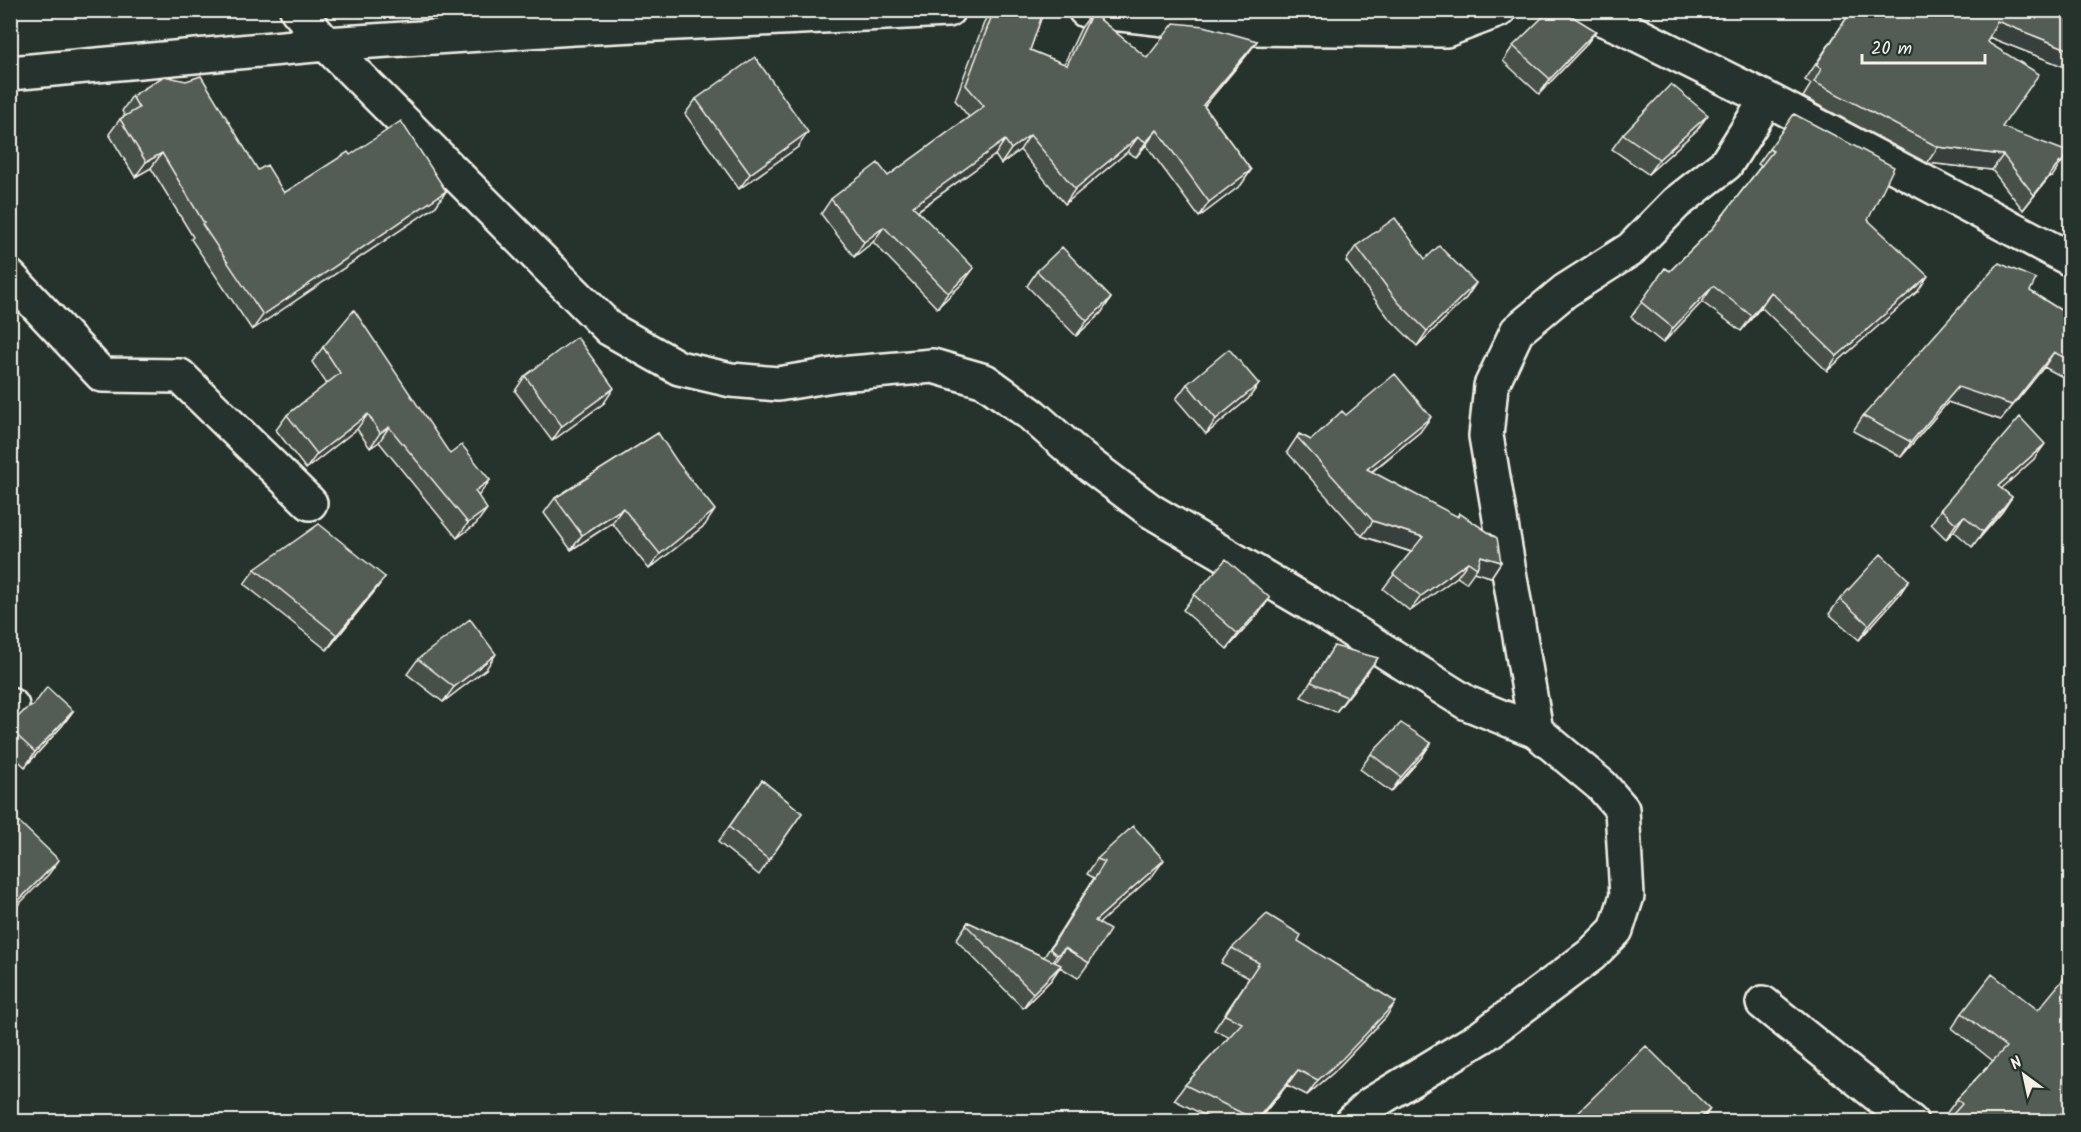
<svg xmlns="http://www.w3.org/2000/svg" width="2081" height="1132" font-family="Kalam,sans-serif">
<rect width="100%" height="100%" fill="#26332d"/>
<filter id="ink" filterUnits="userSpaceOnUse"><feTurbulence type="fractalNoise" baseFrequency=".0167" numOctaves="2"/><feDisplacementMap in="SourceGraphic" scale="12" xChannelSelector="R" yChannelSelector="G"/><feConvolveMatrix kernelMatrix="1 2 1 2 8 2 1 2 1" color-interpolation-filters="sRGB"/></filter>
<g filter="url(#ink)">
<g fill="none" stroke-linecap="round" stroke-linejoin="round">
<g stroke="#f4f1e8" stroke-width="38">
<path id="minor" d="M297,10L326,44L610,329L679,368L731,380L778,384L839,374L933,366L985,381L1032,415L1082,459L1151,511L1308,603L1467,703L1536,731L1602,786L1622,809L1627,896L1616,930L1591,955L1483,1036L1371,1104L1352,1122
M1085,10L1245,28L1446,30L1499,10
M1581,10L1620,26L1767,99L2070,259
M10,73L326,44L574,28L948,10
M10,277L102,375L180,376L310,503
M10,705L12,706
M1536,731L1486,436L1491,386L1517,331L1565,291L1631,249L1676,203L1726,164L1767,99
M1763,1003L1911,1122"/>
</g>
<use href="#minor" stroke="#26332d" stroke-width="33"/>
</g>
<path fill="#474f49" stroke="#f4f1e8" stroke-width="1.5" d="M992,10H1044L1030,50L1064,64L1081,28L1092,13L1147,58L1257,41L1246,56L1204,106L1251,170L1241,185L1199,217L1146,145L1136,157L1127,152L1065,204L1020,150L1001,164L995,155L918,211L963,283L937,308L873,242L854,257L821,214L831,199L888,176L969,117L955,100L985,20Z
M2051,10L2070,69L1989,37L1987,42L2002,127L2052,177H2049L2023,210L1992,170L1927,163L1803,97L1811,84L1805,80L1846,19Z
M1596,31L1585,46L1539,94L1503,61L1513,46Z
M132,96L258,170L284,193L350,155L446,191L436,206L252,330L191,239L193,237L151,168L135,177L109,134L120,119L125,116L122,111Z
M696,99L798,147L739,189L685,114Z
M1697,130L1648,174L1612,149L1623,134Z
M1769,149L1868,220L1918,291L1827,371L1761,307L1741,331L1702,302L1663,343L1631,317L1665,268L1670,271L1713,228L1761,166L1758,164Z
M1356,246L1425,259L1476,283L1466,298L1417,346L1388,317L1346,261Z
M1037,271L1111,298L1101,313L1076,336L1027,286Z
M2030,291L2070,316V381L2044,367L2001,420L1948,402L1901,457L1853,431L1863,416Z
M323,347L450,454L490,480L478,496L476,524L457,538L379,442L370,448L357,429L306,469L276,430L287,415L327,384L312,362Z
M525,376L604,403L552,441L515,391Z
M1187,384H1259L1248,399L1206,434L1176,399Z
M1346,415L1420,432L1372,472L1457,517L1459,513L1501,562L1491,577L1474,572L1466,583L1457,577L1410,611L1383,589L1411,552L1362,536L1287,452L1299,434L1311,440Z
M658,433L705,525L649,569L612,523L571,550L544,513L555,498Z
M2034,459L2001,488L2012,497L2002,512L1972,547L1954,531L1946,539L1931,524L1941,509Z
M255,569L385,577L374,592L327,650L244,584Z
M1909,580L1899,595L1859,640L1829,614L1840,599Z
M1194,595L1270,598L1259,613L1227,649L1183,610Z
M1334,646L1367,673L1336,712L1301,697Z
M418,659L486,669L443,702L407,674Z
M73,711L62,726L25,767L10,753V725Z
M1431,743L1421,758L1391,792L1360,769L1371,754Z
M762,780L802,813L759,875L718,842Z
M1097,859L1153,875L1099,923L1089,963L1078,978L1060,967L1051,980L1023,1008L956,940L968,922L1044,957L1094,878L1087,874Z
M1298,941L1386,1017L1333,1073L1307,1095L1287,1085L1257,1122H1218L1174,1100L1185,1085L1229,1037L1214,1030L1249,978L1221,963L1232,948Z
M2038,1010L2070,1122L1949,1117L1946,1114L1957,1099L1993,1061L1952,1028L1962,1013Z"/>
<path fill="#39403c" stroke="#f4f1e8" stroke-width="1.5" d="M1997,21L2070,50V69L1986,36Z
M1596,31L1585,46L1539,94L1550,79Z
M1257,41L1246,56L1193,120L1203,105Z
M1708,115L1697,130L1648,174L1659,159Z
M1157,130L1146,145L1136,157L1146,142Z
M808,132L798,147L739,189L750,174Z
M1030,135L1020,150L1001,164L1011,149Z
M1138,137L1127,152L1065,204L1075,189Z
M1005,140L995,155L903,221L913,206Z
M1938,147L2003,155L1992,170L1927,163Z
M162,153L151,168L135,177L146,162Z
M2060,162H2062L2052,177H2049L2023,210Z
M1251,170L1241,185L1199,217L1209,202Z
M446,191L436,206L252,330L263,315Z
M884,227L873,242L854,257L864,242Z
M974,268L963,283L937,308L948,293Z
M1928,276L1918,291L1827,371L1837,356Z
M1476,283L1466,298L1417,346L1427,331Z
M1713,286L1702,302L1663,343L1673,328Z
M1771,292L1761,307L1741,331L1752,316Z
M1111,298L1101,313L1076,336L1087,321Z
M2054,352L2044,367L2001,420L1948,402L1901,457L1911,442L1958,387Z
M1259,384L1248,399L1206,434L1216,419Z
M614,388L604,403L552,441L562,426Z
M368,414L357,429L306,469L317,454Z
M1431,417L1420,432L1356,484L1367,469Z
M389,427L379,442L370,448L380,433Z
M2045,444L2034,459L1988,501L1998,486Z
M490,480L479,495L464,506L475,491Z
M2012,497L2002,512L1972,547L1983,532Z
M623,508L612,523L571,550L582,535Z
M487,509L476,524L457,538L468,523Z
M715,510L705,525L649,569L660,554Z
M1964,516L1954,531L1946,539L1956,524Z
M1373,521L1423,537L1412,552L1362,536Z
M1481,556L1501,562L1491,577L1474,572L1477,568Z
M1468,562L1457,577L1410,611L1421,596Z
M385,577L374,592L327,650L337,635Z
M1909,580L1899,595L1859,640L1869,625Z
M1270,598L1259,613L1227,649L1238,634Z
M496,654L486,669L443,702L454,687Z
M1378,658L1367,673L1336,712L1347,697Z
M73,711L62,726L25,767L35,752Z
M1431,743L1421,758L1391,792L1401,777Z
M59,860L48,875L10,913V909Z
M1164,860L1153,875L1085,936L1095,921Z
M1065,948L1054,963L1047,970L1057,955Z
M1061,965L1051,980L1023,1008L1033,993Z
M1396,1002L1386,1017L1333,1073L1307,1095L1318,1080Z
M1298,1070L1287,1085L1257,1122H1255Z
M1710,1109L1702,1122H1697Z"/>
<path fill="#525c55" stroke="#f4f1e8" stroke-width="1.5" d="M994,10H1044L1030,50L1067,65L1092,13L1147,58L1174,23L1204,26L1257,41L1203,105L1251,170L1209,202L1157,130L1146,142L1138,137L1075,189L1030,135L1011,149L1005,140L913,206L974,268L948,293L884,227L864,242L831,199L878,163L888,176L984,106L966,85Z
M1550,10H1562L1596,31L1550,79L1513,46Z
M1854,10H2051L2057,18L2065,10H2070V50L1997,21L1987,42L2039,74L2002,127L2068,152L2062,162H2060L2034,195L2003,155L1938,147L1814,82L1821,69L1816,65L1846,19Z
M755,57L808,132L750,174L696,99Z
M164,76L186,81L201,76L258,170L267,165L284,193L348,152L350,155L401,121L446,191L263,315L202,224L204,223L162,153L146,162L120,119L139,108L132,96Z
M1671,84L1708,115L1659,159L1623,134Z
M1794,114L1894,167L1868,220L1928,276L1837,356L1771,292L1752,316L1713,286L1673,328L1641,302L1665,268L1670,271L1713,228L1773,151L1769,149Z
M1395,218L1425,259L1439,246L1476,283L1427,331L1398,302L1356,246Z
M1062,247L1111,298L1087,321L1037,271Z
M1999,263L2036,279L2030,291L2070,316V361L2054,352L2012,405L1958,387L1911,442L1863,416Z
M354,310L450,454L462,445L490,480L475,491L487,509L468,523L389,427L380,433L368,414L317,454L287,415L340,373L323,347Z
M577,337L614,388L562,426L525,376Z
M1229,349L1259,384L1216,419L1187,384Z
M1395,374L1431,417L1367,469L1458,517L1459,513L1497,538L1501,562L1481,556L1477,568L1468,562L1421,596L1393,574L1423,537L1373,521L1297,437L1299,434L1311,440L1342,411L1346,415Z
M2020,417L2045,444L1998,486L2012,497L1983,532L1964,516L1956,524L1941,509Z
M658,433L678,463L715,510L660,554L623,508L582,535L555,498Z
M319,524L385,577L337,635L255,569Z
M1881,554L1909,580L1869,625L1840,599Z
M1226,559L1270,598L1238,634L1194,595Z
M470,619L496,654L454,687L418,659Z
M1334,646L1378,658L1347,697L1311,682Z
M47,687L73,711L35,752L10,729V725L26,709L33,706Z
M1401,723L1431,743L1401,777L1371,754Z
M762,780L802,813L769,860L729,827Z
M15,818L59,860L10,909V822Z
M1133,826L1164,860L1095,921L1110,930L1089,963L1065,948L1057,955L1050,949L1105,862L1097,859Z
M1267,914L1301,935L1298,941L1396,1002L1343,1058L1318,1080L1298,1070L1256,1120L1185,1085L1242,1023L1225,1015L1259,963L1232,948Z
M968,922L1061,965L1033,993L966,925Z
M2070,971V1122H1946L1962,1104L1957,1099L2006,1047L1962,1013L1992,974L2038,1010Z
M1646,1046L1710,1109L1697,1122H1568Z"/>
</g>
<rect width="2081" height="1132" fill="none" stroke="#26332d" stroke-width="36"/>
<rect x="18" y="18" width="2045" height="1096" fill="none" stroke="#f4f1e8" stroke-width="2" filter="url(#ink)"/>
<g transform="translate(2024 1075) rotate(327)" stroke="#26332d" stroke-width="4.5" paint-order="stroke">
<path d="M0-4.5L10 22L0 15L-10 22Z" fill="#f4f1e8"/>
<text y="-9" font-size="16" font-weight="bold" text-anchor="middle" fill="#f4f1e8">N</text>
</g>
<path d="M1862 54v9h123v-9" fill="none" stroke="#f4f1e8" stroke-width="3"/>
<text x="1871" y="54" font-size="18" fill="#f4f1e8" stroke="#26332d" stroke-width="4.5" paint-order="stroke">20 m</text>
</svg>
